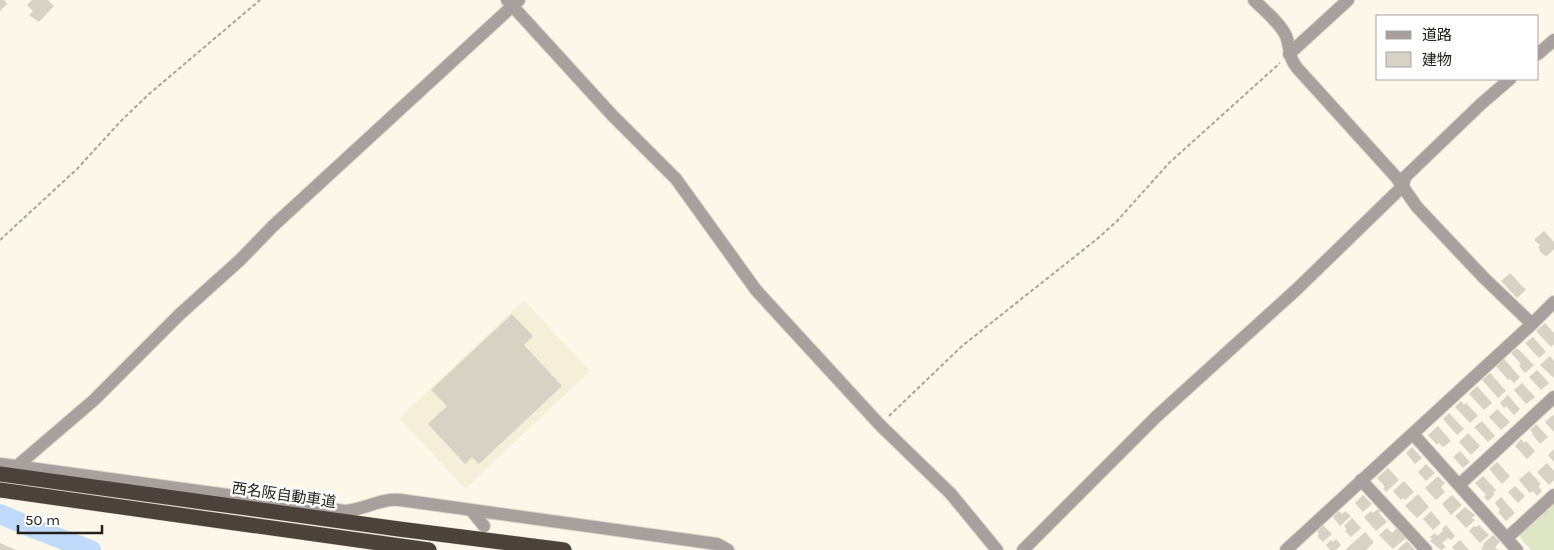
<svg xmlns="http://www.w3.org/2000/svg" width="1554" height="550" font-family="Karla,'Noto Sans JP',sans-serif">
<rect width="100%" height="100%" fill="#fcf7e9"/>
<path fill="#f5eed8" d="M524,300L590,371L465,489L399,418Z"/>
<path fill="#dee5c5" d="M1554,500V550H1531L1521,539L1520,534Z"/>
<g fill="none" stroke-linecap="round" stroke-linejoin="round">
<path stroke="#c0dafc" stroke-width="20" d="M0,514L35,529L91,550"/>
</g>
<path fill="#d6d2c4" d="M0,0H4L7,4L0,11Z
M32,0H48L54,6L39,22L29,15L33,11L27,5Z
M1544,231L1554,242V249L1547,256L1546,255L1545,256L1539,251L1540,250L1538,247L1540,245L1534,240Z
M1510,273L1526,290L1517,298L1501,281Z
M512,314L533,336L524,345L562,386L479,464L472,457L465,464L428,424L447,406L431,390Z
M1545,323L1554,333V344L1551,347L1536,331Z
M1533,337L1546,352L1539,358L1525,343Z
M1517,348L1534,365L1525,373L1519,366L1521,364L1511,353Z
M1550,356L1554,361V378L1540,365Z
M1504,359L1520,377L1514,383L1510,379L1508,380L1496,366Z
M1537,370L1549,383L1541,390L1529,377Z
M1490,373L1506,391L1498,398L1482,380Z
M1522,383L1535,397L1526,404L1514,390Z
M1477,386L1492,403L1484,410L1469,394Z
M1508,395L1520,409L1514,415L1506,406L1504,408L1500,403Z
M1461,401L1464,405L1466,403L1478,416L1470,423L1455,407Z
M1497,409L1510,422L1501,430L1489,417Z
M1449,413L1464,429L1457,435L1443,419Z
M1553,415L1554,416V432L1545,422Z
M1482,421L1495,436L1488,442L1474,427Z
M1536,424L1548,437L1540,444L1532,434L1533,433L1530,430Z
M1438,426L1451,441L1443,447L1439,443L1437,445L1428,435Z
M1468,433L1480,446L1471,455L1459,442Z
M1521,439L1524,443L1526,441L1535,451L1527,459L1515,446Z
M1412,447L1422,458L1415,464L1406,453Z
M1554,449V462L1548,455Z
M1460,451L1470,462L1463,468L1453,457Z
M1497,462L1510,476L1502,484L1489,469Z
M1547,463L1554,471V480L1549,485L1537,472Z
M1426,464L1435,473L1426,481L1418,472Z
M1388,468L1399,480L1386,492L1383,488L1385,487L1377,478Z
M1529,471L1541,484L1538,486L1542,491L1537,496L1533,491L1530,493L1519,480Z
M1438,476L1445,483L1441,487L1445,492L1436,500L1425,488Z
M1483,476L1496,490L1493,493L1495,494L1488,501L1484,497L1486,495L1475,483Z
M1404,481L1414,492L1405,500L1403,498L1401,500L1393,491Z
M1515,486L1525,496L1518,503L1508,492Z
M1418,494L1429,507L1417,518L1405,506Z
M1363,495L1372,504L1363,512L1355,503Z
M1452,495L1462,505L1451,515L1442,504Z
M1501,497L1515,513L1506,521L1498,512L1500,510L1495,503Z
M1465,507L1475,515L1472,518L1475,520L1466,528L1455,516Z
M1378,509L1381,511L1379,513L1387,522L1376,531L1364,517L1371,511L1373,513Z
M1339,511L1342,514L1345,511L1351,516L1340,526L1333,517Z
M1431,511L1441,523L1433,530L1423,519Z
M1352,518L1361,528L1351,537L1345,531L1347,529L1344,526Z
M1323,525L1332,534L1323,542L1317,536L1319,534L1317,531Z
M1446,525L1455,536L1451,540L1448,538L1442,543L1446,547L1441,550L1430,541L1432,539L1430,537L1435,533L1437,536L1443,531L1442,529Z
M1479,525L1489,535L1480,543L1469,531L1474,526L1476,527Z
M1387,528L1392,533L1397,528L1406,538L1393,549L1379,535Z
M1365,532L1374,542L1366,550H1345Z
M1493,535L1500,542L1495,547L1498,550H1483L1481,548L1484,545L1483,544Z
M1336,539L1341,545L1336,550H1330L1326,545L1331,540L1333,542Z
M1460,540L1469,550H1455L1452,547Z
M1407,541L1415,550H1397Z
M0,543L16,550H0Z"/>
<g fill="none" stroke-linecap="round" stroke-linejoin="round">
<g stroke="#d9d5c8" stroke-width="14">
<path id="street" d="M507,0L612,115L676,179L756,290L880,425L951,494L997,550
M1254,0C1264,10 1281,24 1286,36C1291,49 1287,56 1298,69L1396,177L1417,207L1484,278L1532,324
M1289,54L1348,0
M1538,54L1554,40
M1413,434L1517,550
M0,464L345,511C364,510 380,498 400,500L717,544L728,550
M17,466L94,400L180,314L240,260L273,226L519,0
M1361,480L1426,550
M1459,485L1554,397
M471,510L484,526
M1507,538L1554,495
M1023,550L1157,416L1297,289L1403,186L1405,177L1481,104L1510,79
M1286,550L1532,324L1554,302"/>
</g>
<g stroke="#d9d5c8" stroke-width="16">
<path id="highway" d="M0,474L399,529L564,550
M0,490L429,550"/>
</g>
<path stroke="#a9a59b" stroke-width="2" stroke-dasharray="4 2.5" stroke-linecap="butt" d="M0,240L77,169L120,122L149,94L260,0
M889,416L962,346L1097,239L1117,221L1169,163L1280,63"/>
<use href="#street" stroke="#a7a09d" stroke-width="12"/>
<use href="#highway" stroke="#4d413b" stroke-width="15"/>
</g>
<g text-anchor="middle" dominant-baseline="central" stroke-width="5" stroke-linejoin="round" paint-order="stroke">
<g font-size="15" fill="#23211c" stroke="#fff">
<text transform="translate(284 495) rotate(8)">西名阪自動車道</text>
</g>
</g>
<rect x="1376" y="15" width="162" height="65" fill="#ffffff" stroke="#a7a6a4"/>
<rect x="1386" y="31" width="25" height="8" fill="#a7a09d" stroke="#a7a6a4"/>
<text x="1422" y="40" font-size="15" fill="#23211c">道路</text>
<rect x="1386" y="52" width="25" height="15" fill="#d6d2c4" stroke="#a7a6a4"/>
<text x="1422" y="65" font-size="15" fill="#23211c">建物</text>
<path d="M18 525v8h84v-8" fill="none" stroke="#23211c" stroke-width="2.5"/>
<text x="25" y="525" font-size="15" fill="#23211c" stroke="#ffffff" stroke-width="4" paint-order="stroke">50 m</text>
</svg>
